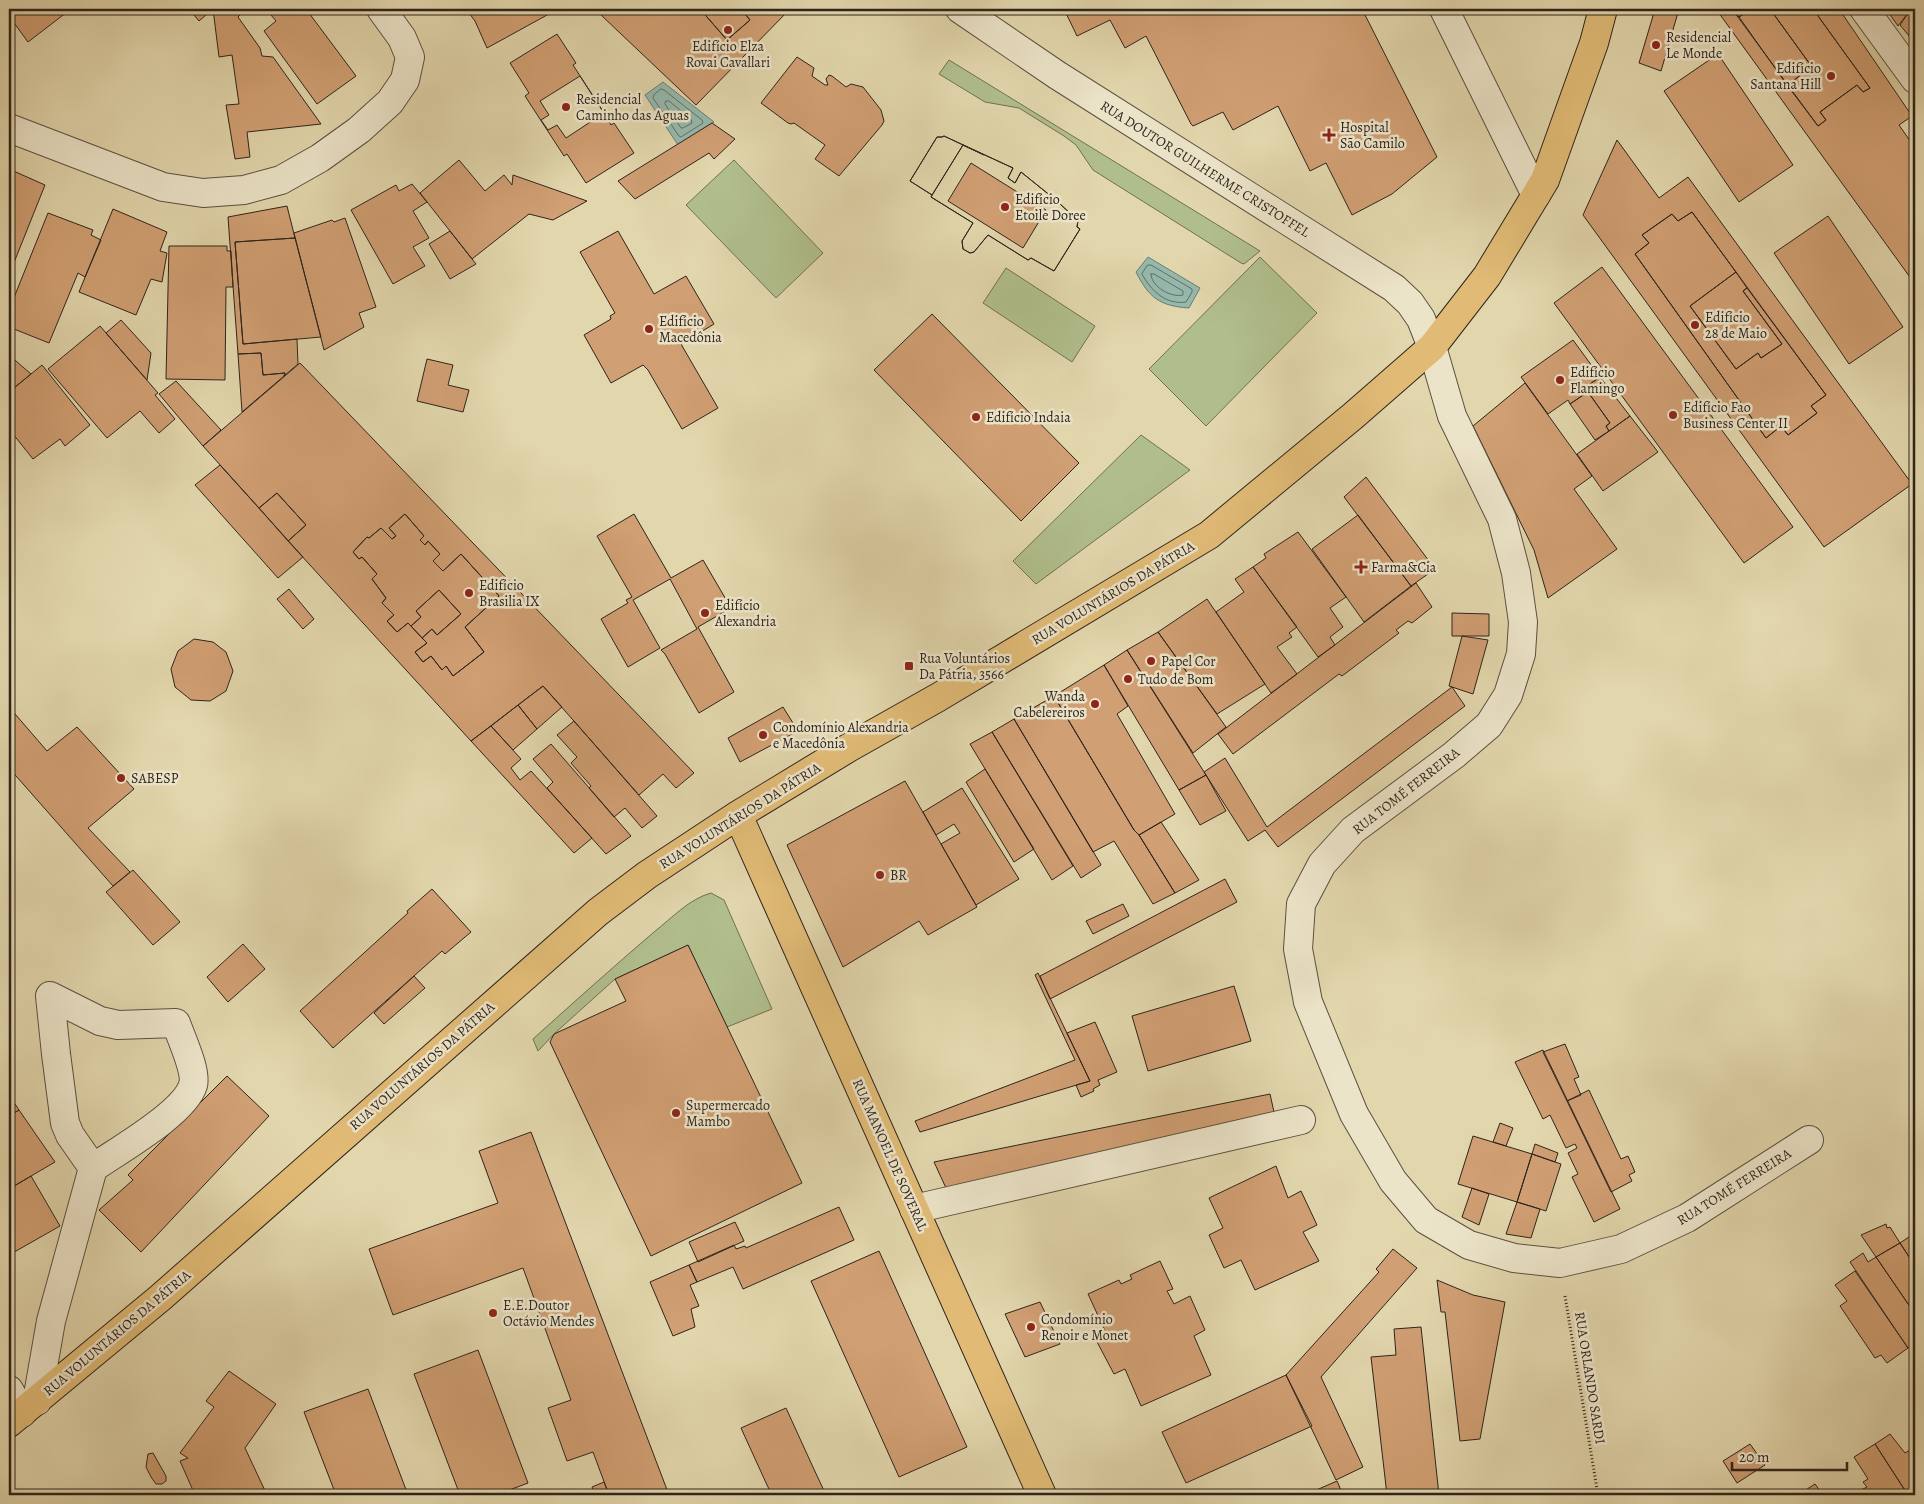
<svg xmlns="http://www.w3.org/2000/svg" width="1924" height="1504" font-family="Alegreya,serif">
<rect width="100%" height="100%" fill="#e2d6ac"/>
<filter id="stains"><feTurbulence type="fractalNoise" baseFrequency=".004" numOctaves="4"/><feColorMatrix values="0 0 0 0 .2 0 0 0 0 .09 0 0 0 0 .02 0 0 0 .5 -.17"/></filter>
<radialGradient id="worn" r=".72"><stop offset=".6" stop-color="#630" stop-opacity="0"/><stop offset="1" stop-color="#630" stop-opacity=".3"/></radialGradient>
<path fill="#b0be8c" stroke="#6f7154" d="M949,60L1260,251L1244,264L1241,263L1093,170L1076,145L1064,136L1019,108L985,102L939,74Z
M734,160L823,253L776,298L686,205Z
M1260,257L1317,313L1206,426L1149,369Z
M1006,268L1095,326L1072,362L983,303Z
M1141,435L1190,470L1036,584L1013,561Z
M711,893L724,900L772,1009L727,1027L688,945L615,979L554,1034L538,1051L533,1039C573,1003 613,967 654,932C672,918 689,899 711,893Z"/>
<path fill="#95b9ad" stroke="#6c7d73" d="M663,82L714,122L678,145L645,95Z
M1148,257L1200,288L1189,308C1160,306 1149,298 1136,272Z"/>
<g fill="none" stroke-linecap="round" stroke-linejoin="round">
<path stroke="#626e64" stroke-width="1" d="M661,89L664,90L702,120L703,123L681,137L679,136L653,98L654,95Z
M666,101H669L691,119L692,123L683,128H681L665,104Z
M1148,265H1151L1192,289V292L1186,302C1166,305 1151,291 1142,274Z
M1151,274H1154L1183,291V295C1172,298 1151,287 1151,274Z"/>
</g>
<path fill="#d09f73" stroke="#2e241c" fill-rule="evenodd" d="M9,9H71L28,42L9,16Z
M189,9H213L199,21Z
M213,9H238L241,14L238,17L260,48L262,56L273,57L321,124L247,132L250,157L235,159L226,105L239,104L232,55L219,57Z
M238,9H249L242,14Z
M266,9H306L356,76L317,104L264,31L276,21Z
M466,9H558L487,48L475,21Z
M609,9H700L727,40L750,20L741,9H790L696,105L601,15Z
M700,9H741L750,20L727,40Z
M1064,9H1362L1437,157L1392,194L1352,215L1326,163L1310,171L1278,106L1233,130L1223,112L1193,126L1191,124L1146,36L1125,48L1110,20L1077,36Z
M1655,9H1679L1661,71L1639,63Z
M1716,9H1732L1818,126L1826,120L1820,112L1857,85L1863,92L1870,88L1813,9H1839L1912,116L1899,125L1915,148V278L1912,280Z
M1732,9H1751L1739,17Z
M1751,9H1770L1812,67L1787,85L1739,17Z
M1770,9H1813L1870,88L1863,92L1857,85L1820,112L1826,120L1818,126L1787,85L1812,67Z
M1886,9H1911L1898,26Z
M1911,9H1915V43L1900,25Z
M557,34L576,63L573,65L604,113L611,125L614,123L634,153L586,183L567,154L564,156L525,96L529,93L510,63Z
M1718,54L1793,165L1739,202L1664,91Z
M797,57L814,68L812,76L825,85H828L826,79L829,75L832,76L846,87L851,84L863,87L881,110L884,121L882,125L839,176L815,159L825,145L794,123L791,124L788,123L761,103Z
M580,76L604,113L566,138L557,125L548,130L541,120L549,115L540,101Z
M712,123L735,139L714,159L709,153L635,199L618,181Z
M944,136L984,155L963,145L932,195L910,181L937,137H942Z
M944,136L1013,168L1008,178L1015,183L1021,172L1057,201L1078,221L1077,227L1080,229L1054,271L1031,258L1028,260L988,235L974,252L970,253L963,249L962,241L973,223L931,197L932,195L910,181L937,137H942Z
M1617,140L1659,198L1688,177L1912,484L1824,547L1583,215ZM1692,212L1826,395L1811,406L1817,413L1788,435L1781,426L1766,438L1635,254L1649,243L1642,235L1672,214L1678,221Z
M963,145L1013,168L1008,178L1015,183L1021,172L1057,201L1078,221L1077,227L1080,229L1054,271L1031,258L1028,260L988,235L974,252L970,253L963,249L962,241L973,223L931,197Z
M459,160L485,191L504,175L512,185L513,175L587,201L553,220L529,214L472,259L420,193Z
M971,163L1046,210L1023,248L948,201Z
M9,169L45,185L9,275Z
M412,184L427,202L413,211L429,238L413,247L425,266L393,284L351,210L396,185L399,191Z
M287,206L295,238L235,242L243,344L297,339L298,364L284,376L285,373L263,375L261,353L238,354L228,217Z
M113,209L167,232L160,251L167,253L162,282L151,279L136,315L79,292Z
M1692,212L1736,272L1690,306L1736,369L1758,353L1761,358L1782,344L1743,291L1747,288L1826,395L1811,406L1817,413L1788,435L1781,426L1766,438L1635,254L1649,243L1642,235L1672,214L1678,221Z
M48,213L93,230L91,235L101,240L85,277L78,273L49,343L9,327V310Z
M1828,216L1903,327L1849,364L1774,253Z
M345,218L376,307L359,313L364,327L324,350L294,233L332,220L334,222Z
M450,231L476,264L450,279L429,244Z
M618,231L654,294L686,276L714,324L681,344L718,408L682,429L648,370L643,365L611,383L584,335L611,319L610,316L615,313L580,252Z
M295,238L321,337L243,344L235,242Z
M169,246H227V251H231L233,287H226L225,380L166,379Z
M1602,267L1793,527L1744,563L1554,303Z
M1736,272L1747,288L1743,291L1782,344L1761,358L1758,353L1736,369L1690,306Z
M932,314L1079,463L1021,521L874,370Z
M121,320L151,353L147,380L106,333Z
M100,326L158,393L155,395L175,419L159,433L140,411L107,438L48,369Z
M1573,340L1600,377L1580,391L1583,395L1570,404L1568,400L1548,414L1521,377Z
M261,353L263,375L285,373L284,376L242,412L238,354Z
M9,355L31,374L9,392Z
M427,359L453,365L448,385L469,390L463,412L417,401Z
M300,363L694,773L676,788L663,774L639,795L543,686L471,741L288,541L306,525L277,493L259,508L203,446ZM405,514L424,536L420,540L425,545L428,541L440,554L433,561L443,571L461,554L499,596L465,627L484,652L453,676L446,666L442,670L431,656L423,662L415,652L427,643L408,623L397,632L387,621L394,615L382,603L386,598L372,579L377,574L362,557L359,559L353,552L367,537L369,538L381,528L392,539L396,536L389,528Z
M42,365L90,425L65,446L60,439L33,459L9,429V392Z
M1600,377L1630,416L1609,431L1606,426L1610,423L1588,392L1583,395L1580,391Z
M176,381L221,430L203,446L159,394Z
M1525,383L1592,476L1574,489L1617,549L1548,598L1534,550L1473,426Z
M1588,392L1610,423L1606,426L1609,431L1595,440L1570,404Z
M1630,416L1658,452L1603,491L1577,454Z
M1915,456V469L1911,468Z
M220,465L303,557L278,578L195,485Z
M9,472L14,479L9,483Z
M1366,477L1435,569L1411,586L1344,497Z
M277,493L306,525L288,541L259,508Z
M405,514L424,536L420,540L425,545L428,541L440,554L433,561L443,571L461,554L499,596L465,627L484,652L453,676L446,666L442,670L431,656L423,662L415,652L427,643L422,638L432,629L437,635L461,614L439,590L416,611L421,617L411,626L408,623L397,632L387,621L394,615L382,603L386,598L372,579L377,574L362,557L359,559L353,552L367,537L369,538L381,528L392,539L396,536L389,528Z
M634,514L671,578L703,560L731,608L698,627L734,692L699,713L665,654L661,650L697,629L670,579L633,600L660,648L628,667L601,619L628,603L626,600L632,597L597,536Z
M1358,515L1411,586L1364,622L1312,549Z
M1298,532L1346,597L1330,608L1343,627L1330,637L1335,645L1318,657L1253,567L1266,558L1264,554Z
M1253,567L1297,627L1289,633L1292,637L1277,647L1297,674L1271,693L1216,612L1244,592L1235,579Z
M1416,583L1432,607L1412,623L1408,621L1396,630L1399,633L1342,676L1339,674L1233,754L1218,734Z
M289,589L314,619L303,629L277,599Z
M439,590L461,614L437,635L432,629L422,638L411,626L421,617L416,611Z
M1207,599L1265,684L1217,714L1158,632Z
M1452,613L1489,614V636H1452Z
M1158,632L1226,727L1193,753L1127,650Z
M1462,636L1488,640L1473,694L1449,686Z
M194,639L213,642L226,652L233,671L226,691L210,701L191,700L175,687L171,669L178,651Z
M1127,650L1206,775L1179,790L1104,665Z
M1104,665L1128,706L1117,714L1175,814L1139,835L1134,830L1054,696Z
M543,686L562,707L537,729L518,705Z
M1452,687L1465,706L1278,847L1265,830L1248,841L1204,772L1225,758L1267,827Z
M1054,696L1134,830L1139,835L1175,893L1153,904L1114,841L1093,852L1014,719Z
M518,705L537,729L513,750L491,726Z
M9,707L47,751L77,727L134,789L88,828L130,872L113,886L9,768Z
M783,707L798,731L740,762L728,738Z
M1014,719L1100,863L1101,865L1081,878L992,732Z
M574,721L657,816L642,828L625,808L614,817L589,788L591,786L571,763L577,757L557,735Z
M491,726L521,759L511,768L520,780L531,771L592,838L574,853L471,741Z
M992,732L1073,866L1052,880L970,744Z
M551,744L631,836L606,854L547,788L553,782L533,759Z
M985,769L1034,849L1014,862L966,782Z
M1206,775L1226,811L1200,825L1179,790Z
M905,781L977,907L928,935L919,921L843,967L787,845Z
M962,788L1019,879L976,905L941,844L960,833L954,824L936,835L923,812Z
M1161,822L1199,880L1175,893L1139,835Z
M133,870L180,922L153,945L106,892Z
M1225,879L1237,902L1050,999L1040,976Z
M432,889L471,932L445,954L442,951L333,1048L300,1011L408,913L407,911Z
M1123,904L1129,916L1093,934L1086,921Z
M243,944L265,969L228,1002L207,977Z
M688,945L802,1183L651,1256L550,1042L554,1034L626,1001L615,979Z
M1038,973L1090,1081L920,1132L915,1121L1075,1060L1035,975Z
M414,976L425,988L384,1024L374,1013Z
M1234,986L1251,1041L1148,1071L1132,1016Z
M1095,1022L1117,1072L1098,1080L1100,1085L1093,1089L1094,1091L1081,1097L1076,1085L1090,1081L1067,1033Z
M1565,1044L1579,1077L1574,1079L1581,1095L1567,1101L1543,1052Z
M1543,1050L1620,1209L1594,1222L1572,1177L1578,1174L1568,1153L1577,1148L1575,1144L1566,1148L1550,1115L1543,1119L1515,1062Z
M227,1076L269,1116L141,1252L99,1210L133,1180L128,1175Z
M1589,1090L1621,1159L1628,1156L1635,1172L1629,1175L1632,1181L1611,1192L1567,1101Z
M1270,1094L1276,1121L946,1188L934,1162Z
M9,1095L19,1110L9,1116Z
M19,1110L55,1162L9,1189V1116Z
M1500,1123L1513,1128L1506,1146L1493,1142Z
M531,1132L669,1495H609L593,1452L567,1461L548,1408L571,1400L523,1268L393,1315L369,1249L498,1203L479,1151Z
M1473,1136L1532,1154L1517,1202L1458,1184Z
M1535,1144L1558,1153L1555,1162L1532,1154Z
M1532,1154L1561,1164L1546,1211L1517,1202Z
M1276,1166L1288,1198L1301,1191L1317,1225L1303,1232L1319,1261L1255,1290L1241,1260L1224,1268L1209,1235L1223,1228L1209,1198Z
M31,1176L60,1226L9,1255V1189Z
M1472,1188L1489,1194L1479,1225L1462,1217Z
M1517,1202L1540,1209L1531,1238L1506,1234Z
M839,1207L854,1240L743,1289L733,1267L697,1282L689,1265L734,1245L736,1249L745,1246L746,1248Z
M735,1222L744,1241L698,1262L689,1242Z
M1886,1224L1887,1228L1890,1227L1900,1243L1876,1257L1861,1235Z
M1915,1233V1266L1900,1243Z
M1900,1243L1915,1266V1314L1876,1257Z
M1393,1249L1417,1268L1321,1377L1363,1467L1336,1480L1286,1375L1379,1272L1376,1269Z
M879,1251L967,1447L899,1477L811,1281Z
M1863,1253L1868,1262L1876,1257L1915,1314V1343L1908,1348L1850,1262Z
M1160,1261L1173,1289L1167,1291L1174,1304L1190,1296L1205,1330L1194,1336L1211,1375L1141,1406L1125,1369L1114,1374L1096,1340L1107,1335L1088,1294L1119,1280L1121,1284L1132,1279L1130,1275Z
M689,1265L697,1282L690,1285L699,1306L691,1309L695,1327L673,1336L650,1282Z
M1855,1271L1908,1348L1887,1363L1881,1355L1875,1358L1840,1306L1847,1301L1835,1285Z
M1437,1280L1473,1295L1505,1302L1480,1439L1460,1441L1445,1312H1441Z
M1040,1302L1060,1344L1025,1357L1005,1314Z
M1421,1327L1439,1495H1387L1371,1357L1396,1355L1394,1329Z
M478,1350L528,1483L496,1495H460L414,1374Z
M229,1371L276,1404L245,1448L267,1495H195L180,1461L188,1458L180,1453L214,1407L206,1401Z
M1286,1375L1312,1426L1186,1483L1162,1432Z
M368,1389L408,1495H336L304,1412Z
M786,1408L812,1465L826,1495H772L767,1485L741,1428Z
M1890,1434L1905,1453L1910,1450L1913,1454L1915,1453V1495H1908L1875,1444Z
M1750,1444L1765,1465L1737,1483L1723,1461Z
M1875,1444L1908,1495H1859L1857,1492L1867,1487L1863,1482L1868,1479L1854,1457Z
M153,1453L166,1476V1481L162,1484H156L151,1477L146,1467L148,1454Z
M1337,1481L1343,1495H1305Z
M604,1482L609,1495H595L592,1487Z
M1815,1484L1823,1495H1798Z"/>
<g fill="none" stroke-linecap="round" stroke-linejoin="round">
<g stroke="#5b5040" stroke-width="30">
<path id="minor" d="M960,9L1057,75L1394,288L1410,303L1421,319L1432,347L1452,416L1502,519L1516,573L1523,622L1521,654L1508,695L1489,725L1454,755L1353,830L1322,864L1301,904L1298,949L1308,1002L1354,1114L1393,1181L1426,1220L1469,1245L1514,1258L1560,1263L1621,1249L1687,1218L1809,1140
M1444,9L1536,195
M1864,9L1915,79
M9,128L163,187L203,193L244,190L281,180L320,158L359,130L390,102L405,80L410,57L402,38L381,9
M50,996L56,1054L65,1123L70,1135L93,1168
M914,1209L1301,1120
M9,1390L22,1413
M37,1401L51,1321L93,1168C117,1151 185,1113 193,1085C197,1071 181,1038 176,1023L118,1025L100,1021L50,996"/>
</g>
<g stroke="#2e241c" stroke-width="30">
<path id="major" d="M738,815L1042,1495
M9,1423L160,1298L598,912L647,875L738,815L850,747L937,698L1209,535L1353,416L1432,347L1487,276L1545,180L1594,43L1603,9"/>
</g>
<path stroke="#2e241c" stroke-width="3" stroke-dasharray="1 2.5" stroke-linecap="butt" d="M1565,1296L1598,1495"/>
<use href="#minor" stroke="#ece4c9" stroke-width="28"/>
<use href="#major" stroke="#e1bb76" stroke-width="28"/>
</g>
<g fill="#8f2418" stroke="#ece4c9" stroke-width="2">
<circle cx="728" cy="30" r="5"/>
<circle cx="1656" cy="45" r="5"/>
<circle cx="1831" cy="76" r="5"/>
<circle cx="566" cy="107" r="5"/>
<path d="M1326.5 127.5h5v5h5v5h-5v5h-5v-5h-5v-5h5z"/>
<circle cx="1005" cy="207" r="5"/>
<circle cx="1695" cy="325" r="5"/>
<circle cx="649" cy="329" r="5"/>
<circle cx="1560" cy="380" r="5"/>
<circle cx="1673" cy="415" r="5"/>
<circle cx="976" cy="417" r="5"/>
<path d="M1358.5 559.5h5v5h5v5h-5v5h-5v-5h-5v-5h5z"/>
<circle cx="469" cy="593" r="5"/>
<circle cx="705" cy="613" r="5"/>
<circle cx="1151" cy="661" r="5"/>
<rect x="904" y="661" width="10" height="10" rx="2.5"/>
<circle cx="1128" cy="679" r="5"/>
<circle cx="1095" cy="704" r="5"/>
<circle cx="763" cy="735" r="5"/>
<circle cx="121" cy="778" r="5"/>
<circle cx="880" cy="875" r="5"/>
<circle cx="676" cy="1113" r="5"/>
<circle cx="493" cy="1313" r="5"/>
<circle cx="1031" cy="1327" r="5"/>
</g>
<g text-anchor="middle" dominant-baseline="central" stroke-width="5" stroke-linejoin="round" paint-order="stroke">
<g font-size="14" fill="#2e241c" stroke="#ece4c9" text-anchor="start">
<text x="1666" y="37">Residencial<tspan x="1666" dy="16">Le Monde</tspan></text>
<text x="728" y="46" text-anchor="middle">Edifício Elza<tspan x="728" dy="16">Rovai Cavallari</tspan></text>
<text x="1821" y="68" text-anchor="end">Edifício<tspan x="1821" dy="16">Santana Hill</tspan></text>
<text x="576" y="99">Residencial<tspan x="576" dy="16">Caminho das Aguas</tspan></text>
<text x="1340" y="127">Hospital<tspan x="1340" dy="16">São Camilo</tspan></text>
<text x="1015" y="199">Edifício<tspan x="1015" dy="16">Etoile Doree</tspan></text>
<text x="1705" y="317">Edifício<tspan x="1705" dy="16">28 de Maio</tspan></text>
<text x="659" y="321">Edifício<tspan x="659" dy="16">Macedônia</tspan></text>
<text x="1570" y="372">Edifício<tspan x="1570" dy="16">Flamingo</tspan></text>
<text x="1683" y="407">Edifício Fao<tspan x="1683" dy="16">Business Center II</tspan></text>
<text x="986" y="417">Edifício Indaia</text>
<text x="1371" y="567">Farma&amp;Cia</text>
<text x="479" y="585">Edifício<tspan x="479" dy="16">Brasilia IX</tspan></text>
<text x="715" y="605">Edifício<tspan x="715" dy="16">Alexandria</tspan></text>
<text x="919" y="658">Rua Voluntários<tspan x="919" dy="16">Da Pátria, 3566</tspan></text>
<text x="1161" y="661">Papel Cor</text>
<text x="1138" y="679">Tudo de Bom</text>
<text x="1085" y="696" text-anchor="end">Wanda<tspan x="1085" dy="16">Cabelereiros</tspan></text>
<text x="773" y="727">Condomínio Alexandria<tspan x="773" dy="16">e Macedônia</tspan></text>
<text x="131" y="778">SABESP</text>
<text x="890" y="875">BR</text>
<text x="686" y="1105">Supermercado<tspan x="686" dy="16">Mambo</tspan></text>
<text x="503" y="1305">E.E.Doutor<tspan x="503" dy="16">Octávio Mendes</tspan></text>
<text x="1041" y="1319">Condomínio<tspan x="1041" dy="16">Renoir e Monet</tspan></text>
</g>
<g font-size="14" fill="#2e241c" stroke="#ece4c9">
<text transform="translate(1205 169) rotate(32)">RUA DOUTOR GUILHERME CRISTOFFEL</text>
<text transform="translate(1113 593) rotate(-31)">RUA VOLUNTÁRIOS DA PÁTRIA</text>
<text transform="translate(1406 791) rotate(-38)">RUA TOMÉ FERREIRA</text>
<text transform="translate(740 816) rotate(-32)">RUA VOLUNTÁRIOS DA PÁTRIA</text>
<text transform="translate(422 1066) rotate(-41)">RUA VOLUNTÁRIOS DA PÁTRIA</text>
<text transform="translate(890 1155) rotate(66)">RUA MANOEL DE SOVERAL</text>
<text transform="translate(1734 1187) rotate(-32)">RUA TOMÉ FERREIRA</text>
<text transform="translate(117 1333) rotate(-40)">RUA VOLUNTÁRIOS DA PÁTRIA</text>
<text transform="translate(1590 1378) rotate(81)">RUA ORLANDO SARDI</text>
</g>
</g>
<rect width="1924" height="1504" fill="none" stroke="#e2d6ac" stroke-width="30"/>
<rect x="10" y="10" width="1904" height="1484" fill="none" stroke="#2e241c" stroke-width="2.5"/>
<rect x="15" y="15" width="1894" height="1474" fill="none" stroke="#2e241c"/>
<path d="M1732 1462v8h115v-8" fill="none" stroke="#2e241c" stroke-width="2.5"/>
<text x="1739" y="1462" font-size="15" fill="#2e241c" stroke="#ece4c9" stroke-width="4" paint-order="stroke">20 m</text>
<rect width="100%" height="100%" filter="url(#stains)"/>
<rect width="100%" height="100%" fill="url(#worn)"/>
</svg>
